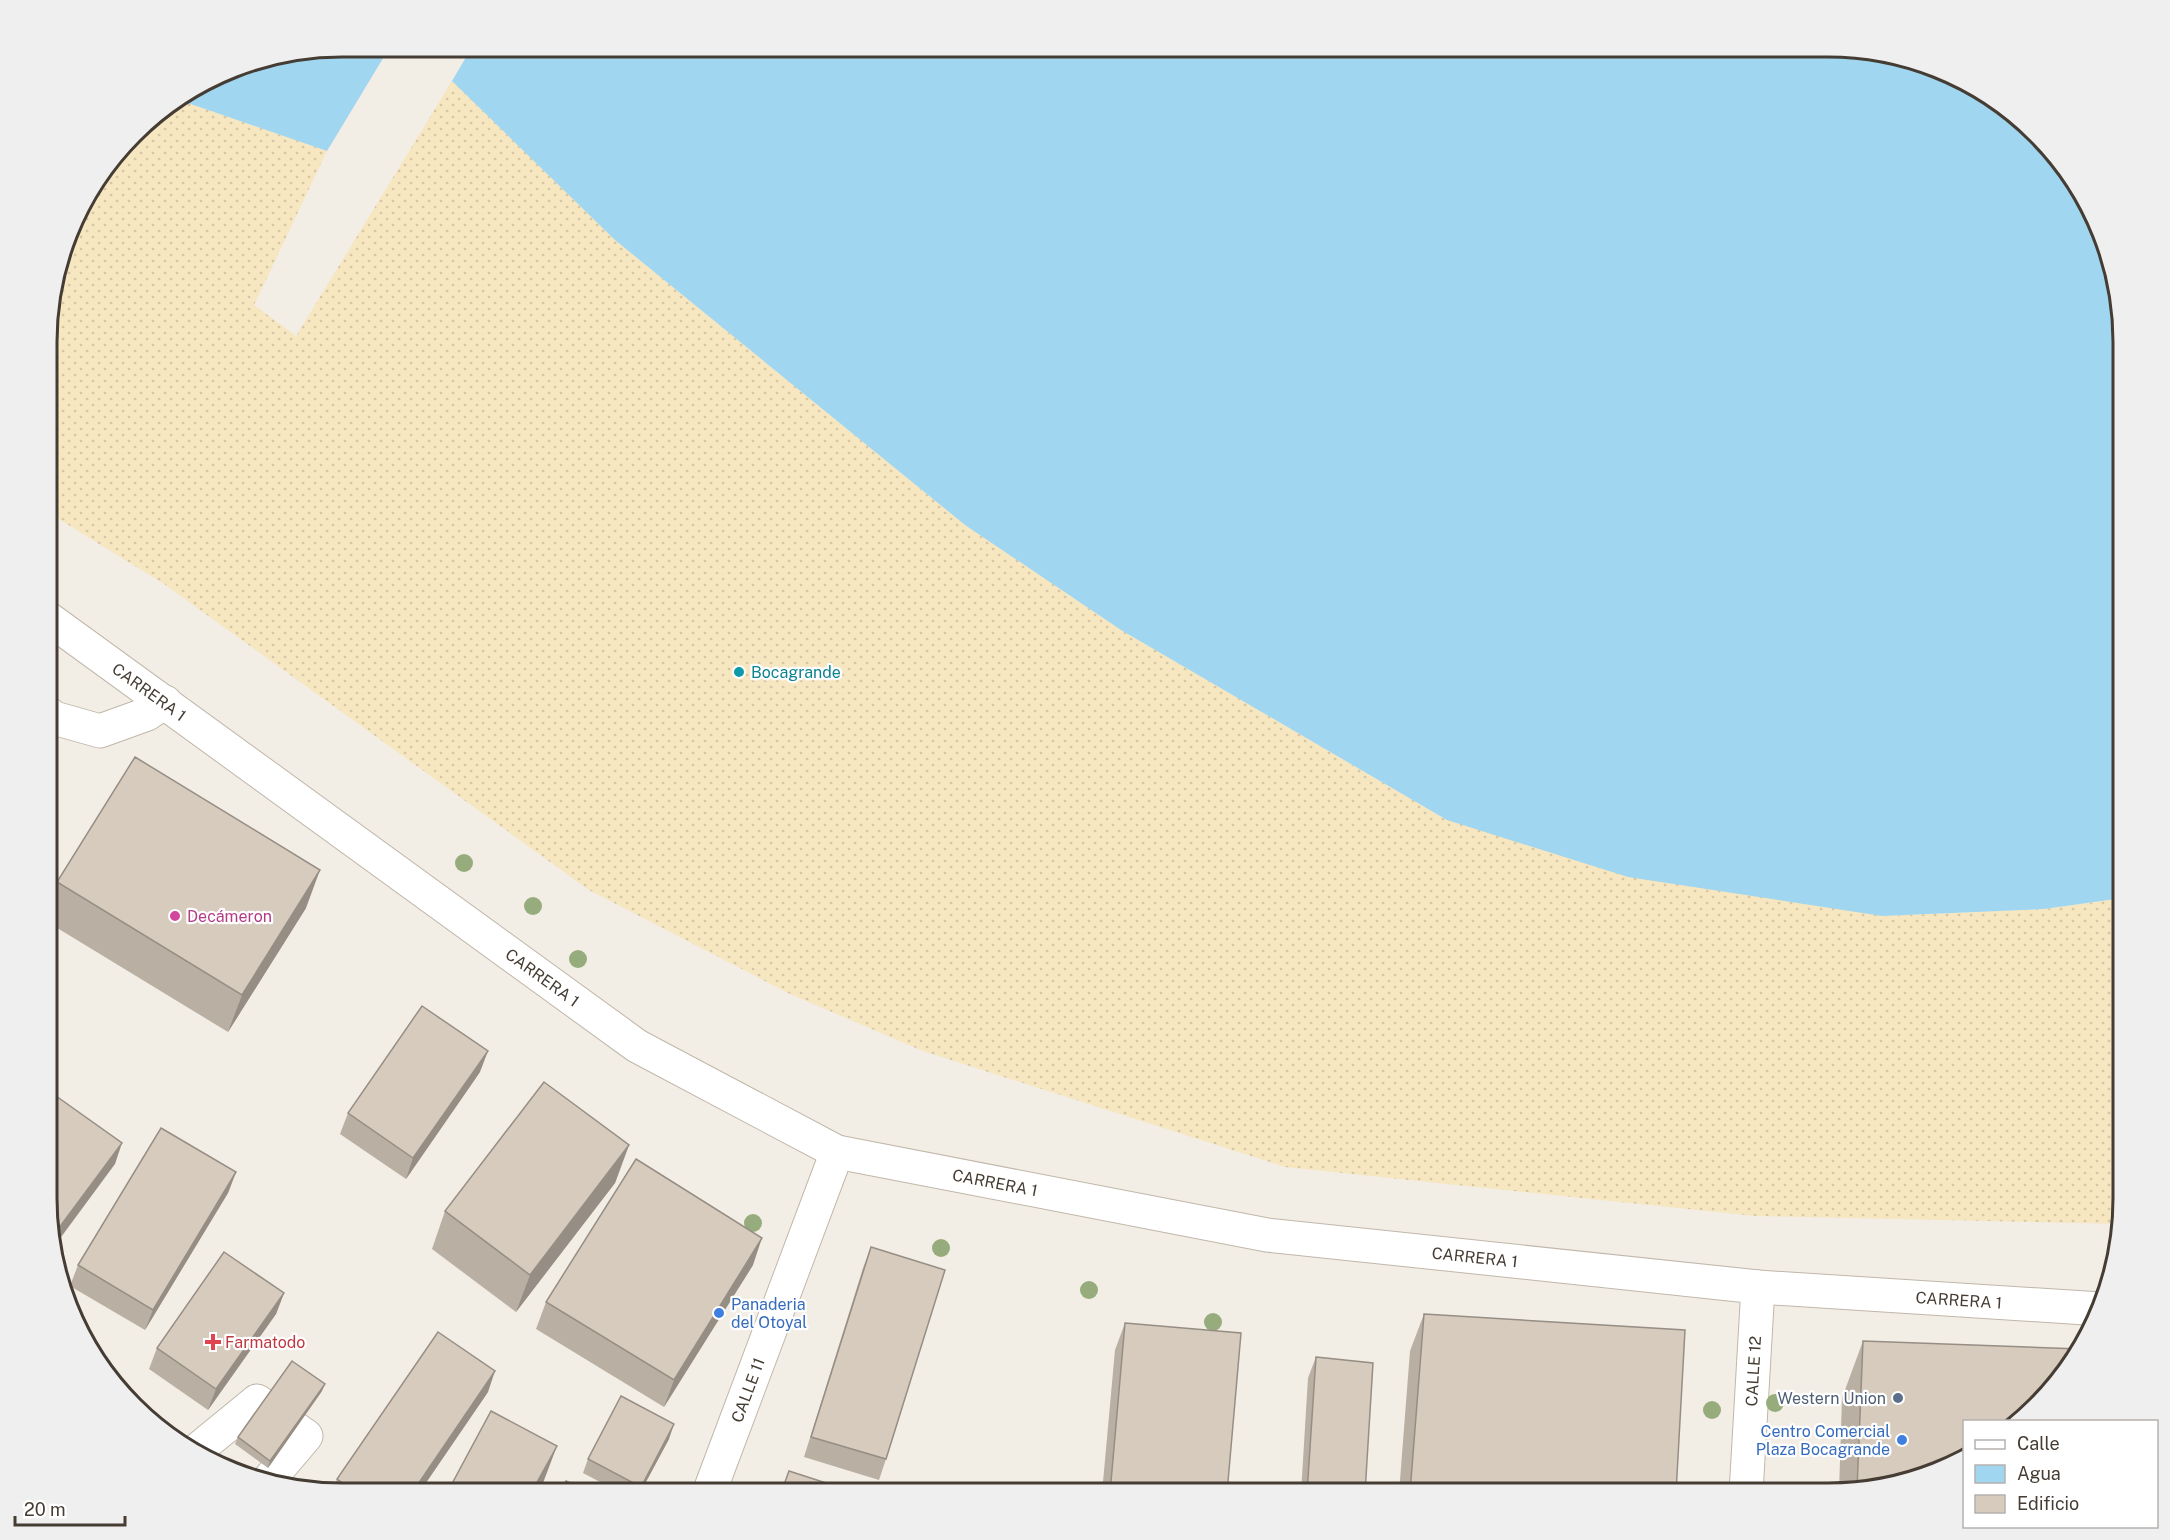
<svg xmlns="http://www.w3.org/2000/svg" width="2170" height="1540" font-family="'Public Sans',sans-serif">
<defs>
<pattern id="sand-dots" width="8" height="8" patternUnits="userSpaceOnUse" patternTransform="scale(1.5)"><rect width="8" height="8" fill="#f7e7c0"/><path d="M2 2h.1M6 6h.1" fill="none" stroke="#d5c7a6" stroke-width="1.8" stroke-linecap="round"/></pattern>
</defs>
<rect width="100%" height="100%" fill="#f2ede5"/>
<path fill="url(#sand-dots)" d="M452,81L615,240L965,525L1121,630L1447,820L1882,916L2044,909L2123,898V1217L2121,1224L1755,1216L1285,1167L923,1051L790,994L589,890L164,584L49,513V304L77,211L147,120L179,100L327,151L254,305L296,336Z"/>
<path fill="#a0d6f0" d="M342,47H390L327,151L179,100L229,69Z
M472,47H1847L1941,69L2008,108L2093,211L2123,323V898L2044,909L1882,916L1628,877L1447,820L1121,630L965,525L615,240L452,81Z"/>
<path fill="#f2ede5" d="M390,47H393L330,153L326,154Z"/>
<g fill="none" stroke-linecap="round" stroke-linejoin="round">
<g stroke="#c1b7aa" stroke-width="35">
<g id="minor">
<path id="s1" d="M49,619L637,1046L837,1152L1267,1235L1758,1287L2101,1309"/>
<path d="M49,714L54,718L100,731L147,714L165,702"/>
<path d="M196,1451L257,1401L263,1405"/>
<path d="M267,1482L306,1436L296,1429"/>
<path id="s2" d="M709,1493L837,1152"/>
<path id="s3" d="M1746,1493L1758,1287"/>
</g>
</g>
<use href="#minor" stroke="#fff" stroke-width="33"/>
</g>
<g fill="#97ac7d">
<circle cx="464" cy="863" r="9"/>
<circle cx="533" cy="906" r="9"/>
<circle cx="578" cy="959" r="9"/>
<circle cx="753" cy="1223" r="9"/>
<circle cx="941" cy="1248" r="9"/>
<circle cx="1089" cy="1290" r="9"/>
<circle cx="1213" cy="1322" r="9"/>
<circle cx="1775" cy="1403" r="9"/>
<circle cx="1712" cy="1410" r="9"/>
</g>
<path fill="#b9afa3" d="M57,882L306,908L228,1032L49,923V902Z
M480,1072L406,1179L340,1134L348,1113Z
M629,1145L615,1183L516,1312L432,1249L445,1211Z
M236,1172L228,1193L145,1330L70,1286L78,1265Z
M871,1247L886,1459L879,1480L804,1457L863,1268Z
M753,1265L664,1407L536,1329L546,1302Z
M284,1293L276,1314L208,1410L149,1369L157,1348Z
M1424,1314L1676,1493H1399L1410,1351Z
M1125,1323L1227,1493H1102L1115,1350Z
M1863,1341L1904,1484L1839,1492L1842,1398Z
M1316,1357L1365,1493H1301L1308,1378Z
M322,1391L268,1468L235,1444L238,1437Z
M488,1392L419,1493H332L337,1479Z
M669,1439L640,1493H621L583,1473L588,1459Z"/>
<path fill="#968e84" d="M320,870L306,908L228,1032L242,995Z
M488,1051L480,1072L406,1179L413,1158Z
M122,1143L115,1164L53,1248L50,1240Z
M629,1145L615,1183L516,1312L530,1275Z
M236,1172L228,1193L145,1330L153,1310Z
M762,1238L753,1265L664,1407L674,1380Z
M284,1293L276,1314L208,1410L216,1389Z
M495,1371L488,1392L419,1493H412Z
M325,1384L322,1391L268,1468L270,1461Z
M674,1424L669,1439L640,1493H639L641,1487Z
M557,1446L543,1483L538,1493H531Z"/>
<path fill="#d7cbbd" stroke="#968e84" stroke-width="1.5" d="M135,757L320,870L242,995L57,882Z
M422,1006L488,1051L413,1158L348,1113Z
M544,1082L629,1145L530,1275L445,1211Z
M49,1091L122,1143L50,1240L49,1236Z
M161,1128L236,1172L153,1310L78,1265Z
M636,1159L762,1238L674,1380L546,1302Z
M871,1247L945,1270L886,1459L811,1437Z
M224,1252L284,1293L216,1389L157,1348Z
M1424,1314L1685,1330L1676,1493H1410Z
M1125,1323L1241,1333L1227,1493H1110Z
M438,1332L495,1371L412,1493H357L337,1479Z
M1863,1341L2079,1349L2062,1378L2009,1422H1965V1458L1959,1463L1904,1484L1857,1490Z
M1316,1357L1373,1363L1365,1493H1307Z
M292,1361L325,1384L270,1461L238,1437Z
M621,1396L674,1424L641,1487L588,1459Z
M491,1411L557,1446L531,1493H447Z
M789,1471L857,1493H781Z
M566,1481L590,1493H560Z"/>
<circle fill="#0f9aa8" stroke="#fff" stroke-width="2" cx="739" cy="672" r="6"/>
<circle fill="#d1479c" stroke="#fff" stroke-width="2" cx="175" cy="916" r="6"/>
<g fill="#3f7fe0" stroke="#fff" stroke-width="2">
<circle cx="719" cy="1313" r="6"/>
<circle cx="1902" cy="1440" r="6"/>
</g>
<path fill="#e0444e" stroke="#fff" stroke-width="2" d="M210 1333h6v6h6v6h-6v6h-6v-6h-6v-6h6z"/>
<circle fill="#5c6f8a" stroke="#fff" stroke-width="2" cx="1898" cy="1398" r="6"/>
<g text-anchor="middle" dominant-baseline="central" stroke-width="4.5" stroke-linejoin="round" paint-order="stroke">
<g font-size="16" fill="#0d838f" stroke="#fff" text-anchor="start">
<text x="751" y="672">Bocagrande</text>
</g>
<g font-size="16" fill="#453d34" stroke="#fff">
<text stroke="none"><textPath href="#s1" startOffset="124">CARRERA 1</textPath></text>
<text stroke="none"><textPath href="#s1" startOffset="610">CARRERA 1</textPath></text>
<text stroke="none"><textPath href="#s1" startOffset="1114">CARRERA 1</textPath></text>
<text stroke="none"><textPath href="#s1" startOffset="1600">CARRERA 1</textPath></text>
<text stroke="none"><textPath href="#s1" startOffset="2086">CARRERA 1</textPath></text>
<text stroke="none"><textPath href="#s3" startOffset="122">CALLE 12</textPath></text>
<text stroke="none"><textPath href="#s2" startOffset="110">CALLE 11</textPath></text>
</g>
<g font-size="16" fill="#b23c85" stroke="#fff" text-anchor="start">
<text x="187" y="916">Decámeron</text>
</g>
<g font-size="16" fill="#366cbe" stroke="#fff" text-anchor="start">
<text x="731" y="1304">Panaderia<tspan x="731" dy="18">del Otoyal</tspan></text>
<text x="1890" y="1431" text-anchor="end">Centro Comercial<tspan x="1890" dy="18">Plaza Bocagrande</tspan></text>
</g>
<g font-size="16" fill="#be3a42" stroke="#fff" text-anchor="start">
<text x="225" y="1342">Farmatodo</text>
</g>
<g font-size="16" fill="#4e5e75" stroke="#fff" text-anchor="end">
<text x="1886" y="1398">Western Union</text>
</g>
</g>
<path d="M0 0H2170V1540H0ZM342 57H1828A285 285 0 0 1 2113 342V1198A285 285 0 0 1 1828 1483H342A285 285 0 0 1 57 1198V342A285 285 0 0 1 342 57Z" fill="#f0efef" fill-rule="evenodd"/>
<path fill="none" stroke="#453d34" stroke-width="3" d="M342 57H1828A285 285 0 0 1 2113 342V1198A285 285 0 0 1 1828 1483H342A285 285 0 0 1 57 1198V342A285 285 0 0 1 342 57Z"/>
<rect x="1963" y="1420" width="195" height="108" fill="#ffffff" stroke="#b5b1ae" stroke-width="1.5"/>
<rect x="1975" y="1440" width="30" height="9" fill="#ffffff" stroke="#b5b1ae" stroke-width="1.5"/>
<text x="2017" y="1450" font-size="18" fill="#453d34">Calle</text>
<rect x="1975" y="1465" width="30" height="18" fill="#a0d6f0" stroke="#b5b1ae" stroke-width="1.5"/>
<text x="2017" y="1480" font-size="18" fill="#453d34">Agua</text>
<rect x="1975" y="1495" width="30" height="18" fill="#d7cbbd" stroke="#b5b1ae" stroke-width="1.5"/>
<text x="2017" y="1510" font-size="18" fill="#453d34">Edificio</text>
<path d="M15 1516v9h110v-9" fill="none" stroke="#453d34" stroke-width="3"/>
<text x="24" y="1516" font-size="18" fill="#453d34" stroke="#ffffff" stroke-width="4.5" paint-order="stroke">20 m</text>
</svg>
